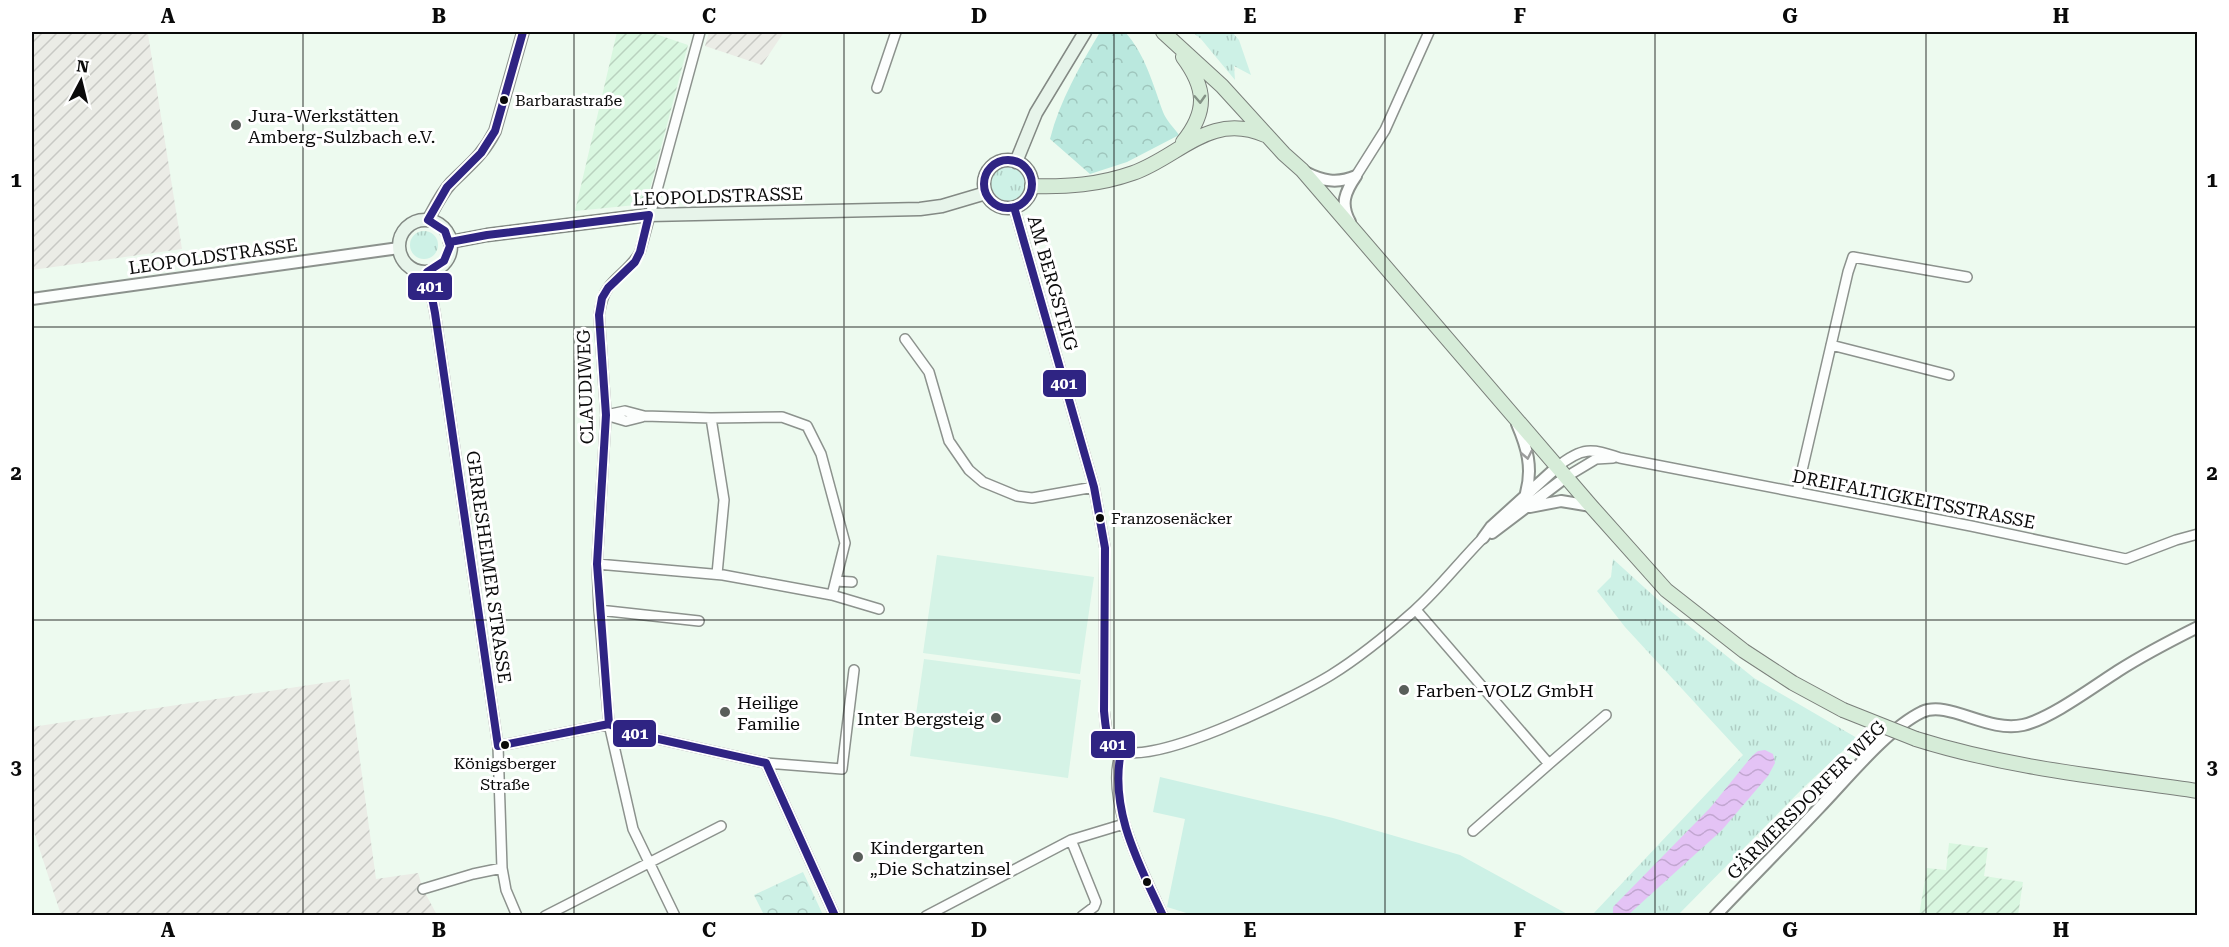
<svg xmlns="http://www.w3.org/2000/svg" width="2229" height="947" font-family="'Roboto Serif',serif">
<defs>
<pattern id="industrial-furrows" width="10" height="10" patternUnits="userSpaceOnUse" patternTransform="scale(1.5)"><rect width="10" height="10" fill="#ebece6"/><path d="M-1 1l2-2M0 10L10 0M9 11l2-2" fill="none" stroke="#c8c9c4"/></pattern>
<pattern id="farmland-furrows" width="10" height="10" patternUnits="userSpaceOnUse" patternTransform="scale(1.5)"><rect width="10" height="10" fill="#d9f7e0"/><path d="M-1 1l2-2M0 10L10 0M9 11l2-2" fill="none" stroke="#b9d2bf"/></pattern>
<pattern id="grass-tufts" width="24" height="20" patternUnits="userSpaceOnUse" patternTransform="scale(1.5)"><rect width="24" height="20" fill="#cdf1e6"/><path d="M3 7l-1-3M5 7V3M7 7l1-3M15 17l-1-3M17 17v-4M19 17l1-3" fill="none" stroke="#afcdc4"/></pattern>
<pattern id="forest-crowns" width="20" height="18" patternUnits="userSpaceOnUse" patternTransform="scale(1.5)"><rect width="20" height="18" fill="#bae8de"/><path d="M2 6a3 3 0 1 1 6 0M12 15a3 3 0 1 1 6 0" fill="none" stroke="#9fc6bd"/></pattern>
<pattern id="park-crowns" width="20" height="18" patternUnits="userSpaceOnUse" patternTransform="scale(1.5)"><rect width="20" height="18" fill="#cdf1e6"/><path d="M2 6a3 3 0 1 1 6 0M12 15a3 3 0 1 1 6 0" fill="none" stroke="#afcdc4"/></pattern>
<pattern id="water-waves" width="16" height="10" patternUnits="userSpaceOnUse" patternTransform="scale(1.5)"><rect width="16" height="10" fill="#e4c3f5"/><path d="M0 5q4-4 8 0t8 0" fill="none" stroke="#c2a6d1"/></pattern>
</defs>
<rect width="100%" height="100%" fill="#edfaef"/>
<path fill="url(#industrial-furrows)" d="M32,32H113L114,33L148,34L182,249L32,270Z
M709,32H784L762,65L705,46Z
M349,679L376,879L418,873L423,889L437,915H61L32,826V727Z"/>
<path fill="url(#farmland-furrows)" d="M617,32H650L688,45L646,204L575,211Z
M1949,843L1988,848L1984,876L2023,882L2018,915H1919L1927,868L1946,870Z"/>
<path fill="url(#grass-tufts)" d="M1192,32H1232L1239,40L1251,75L1234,66L1235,80L1201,39Z
M991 183a18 18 0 1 1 36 0a18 18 0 1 1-36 0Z
M410 245a14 14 0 1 1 28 0a14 14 0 1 1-28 0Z
M1613,559L1667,608L1754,678L1857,738L1805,786L1678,915L1593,914L1743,755L1625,627L1597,591L1611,577Z"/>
<path fill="url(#forest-crowns)" d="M1100,32H1125C1145,54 1153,84 1163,112C1166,120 1174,128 1179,135L1127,162L1090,174L1050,139C1060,100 1080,66 1100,32Z"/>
<path fill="url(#park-crowns)" d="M803,872L823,915H764L754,895Z"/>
<path fill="#cdf1e6" d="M1160,777L1333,818L1460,855L1569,915L1196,916L1167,907L1185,819L1153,812Z"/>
<path fill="#d5f3e6" d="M937,555L1094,577L1080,674L923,653Z
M924,659L1081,680L1068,778L910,756Z"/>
<path fill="url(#water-waves)" d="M1765,750L1773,754L1775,763L1768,776L1722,830L1628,915H1613V907L1710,808L1752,756L1758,751Z"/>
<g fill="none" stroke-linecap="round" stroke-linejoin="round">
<g stroke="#8c928d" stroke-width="12">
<path id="minor" d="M877,88L896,32
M1356,176L1385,130L1429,32
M1014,207L1094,487L1105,548L1104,711C1106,721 1105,738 1112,746C1139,777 1300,694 1331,675C1360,657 1388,634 1414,611C1438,590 1460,561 1483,538
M427,272L435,313L498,746L502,868L506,890L517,916
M905,339L929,372L949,441L969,470L983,482L1017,496L1032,498L1094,487
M1831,345L1949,375
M606,415L625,411L644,416L711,418L724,500L717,574
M609,416L626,421L642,417
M711,418L782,417L807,426L821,454L845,543L832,595
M1557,467C1582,447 1591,448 1620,458L1971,526L2126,559L2176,540L2198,534
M1566,477L1596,459L1613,458
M1797,492L1848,272L1853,257L1967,277
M597,564L723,575L832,595L879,609
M836,581L852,582
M599,610L699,621
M1416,610L1549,764L1606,715
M498,746L609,724L627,732L766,763L842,769L854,670
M1121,752C1104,799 1143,872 1163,916
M766,763L835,916
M1473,831L1549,764
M1071,840L1096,902L1094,907L1082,916
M423,889L473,874L502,868
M545,916L721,826
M675,916L633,829L609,724L599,610L597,564L606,415L599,315C601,305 602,296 608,288C618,275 632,267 640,252L700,32
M926,916L1071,840L1124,824"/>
</g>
<g stroke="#8c928d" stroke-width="14">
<path id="tertiary" d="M1305,172C1322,181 1337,184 1356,176
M428,220C435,207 441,194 451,183C469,165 483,155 495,131L523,32
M1350,222C1340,204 1345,192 1356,176
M32,299L399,248
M1517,424C1527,447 1533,468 1526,493
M1530,507L1561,501L1591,506
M1492,533L1566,477
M1483,538L1491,527L1557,467
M1715,916C1750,879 1785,844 1819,808C1847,779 1887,729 1922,712C1949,700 1987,733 2023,725C2050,719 2093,687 2118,671C2143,655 2170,641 2198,627"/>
</g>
<g stroke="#838984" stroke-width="15">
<path id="secondary" d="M984 184a24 24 0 1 1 48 0a24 24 0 1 1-48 0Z
M1016,162L1036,113L1085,32
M399 246a26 26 0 1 1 52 0a26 26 0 1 1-52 0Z
M450,242L487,235L649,215L920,209L942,206L986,193"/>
</g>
<g stroke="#7a7f7a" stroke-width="16">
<path id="primary" d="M1163,32L1222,86L1284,154L1302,170L1591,506L1666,590L1744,651L1793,683L1843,710
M1183,57C1206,88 1208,111 1183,142
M1032,186C1067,187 1099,185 1133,173C1179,157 1210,111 1265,135
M1916,739C2008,768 2103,777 2198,791"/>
</g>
<use href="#minor" stroke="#fcfefd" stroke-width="9"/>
<use href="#tertiary" stroke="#fcfefd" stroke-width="10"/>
<use href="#secondary" stroke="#e7f4ea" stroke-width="12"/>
<use href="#primary" stroke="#d6ecd8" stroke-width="14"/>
<g stroke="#7a7f7a" stroke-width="16" stroke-linecap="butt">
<path id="primary-bridge" d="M1843,710L1916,739"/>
</g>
<use href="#primary-bridge" stroke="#d6ecd8" stroke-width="14"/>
<g stroke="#fff" stroke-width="12">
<path id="bus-1" d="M523,32L495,131L481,153L447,187L428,220L445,231L450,246L444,261L427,272L435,313L498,746L609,724L627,732L766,763L835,916
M984 184a24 24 0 1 1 48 0a24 24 0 1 1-48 0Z
M1014,207L1094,487L1105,548L1104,711C1106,729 1105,741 1121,752C1109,810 1139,864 1163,916
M450,242L487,235L649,215L640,252L635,262L608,288L602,298L599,315L606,415L597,564L609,724"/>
</g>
<use href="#bus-1" stroke="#2f2483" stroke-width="8"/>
</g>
<defs><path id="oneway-chevron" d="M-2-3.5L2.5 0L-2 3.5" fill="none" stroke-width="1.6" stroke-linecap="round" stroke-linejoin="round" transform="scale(1.5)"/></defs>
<use stroke="#849286" href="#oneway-chevron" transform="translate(1200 99) rotate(87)"/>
<use stroke="#9b9c9c" href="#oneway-chevron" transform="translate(1527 455) rotate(79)"/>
<path fill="none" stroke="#0a0a0a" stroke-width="1.5" stroke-opacity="0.55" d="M303,32V916M574,32V916M844,32V916M1114,32V916M1385,32V916M1655,32V916M1926,32V916M32,327H2198M32,620H2198"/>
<g fill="#0a0a0a" stroke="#fff" stroke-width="2">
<circle cx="504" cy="100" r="5"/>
<circle cx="1100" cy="518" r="5"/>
<circle cx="505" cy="745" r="5"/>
<circle cx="1147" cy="882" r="5"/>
</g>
<g fill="#595e5a" stroke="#fff" stroke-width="2">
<circle cx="236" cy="125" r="6"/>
<circle cx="1404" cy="690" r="6"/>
<circle cx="725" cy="712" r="6"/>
<circle cx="996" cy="718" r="6"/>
<circle cx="858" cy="857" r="6"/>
</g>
<g text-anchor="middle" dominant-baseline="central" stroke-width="6" stroke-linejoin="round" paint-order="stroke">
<g font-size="16" fill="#0a0a0a" stroke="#fff" text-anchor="start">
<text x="515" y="100">Barbarastraße</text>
<text x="1111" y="518">Franzosenäcker</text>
<text x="505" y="763" text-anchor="middle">Königsberger<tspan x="505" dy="21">Straße</tspan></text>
</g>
<g font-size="18" fill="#0a0a0a" stroke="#fff" text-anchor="start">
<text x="248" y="115">Jura-Werkstätten<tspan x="248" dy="21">Amberg-Sulzbach e.V.</tspan></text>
<text x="1416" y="690">Farben-VOLZ GmbH</text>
<text x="737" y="702">Heilige<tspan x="737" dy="21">Familie</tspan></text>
<text x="984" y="718" text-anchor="end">Inter Bergsteig</text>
<text x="870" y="847">Kindergarten<tspan x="870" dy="21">„Die Schatzinsel</tspan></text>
</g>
<g font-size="18" fill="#0a0a0a" stroke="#fff">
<text transform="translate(718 196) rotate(-2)">LEOPOLDSTRASSE</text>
<text transform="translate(213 256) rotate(-8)">LEOPOLDSTRASSE</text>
<text transform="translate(1053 283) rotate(74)">AM BERGSTEIG</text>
<text transform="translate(585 387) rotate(-92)">CLAUDIWEG</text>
<text transform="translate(1914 499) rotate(11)">DREIFALTIGKEITSSTRASSE</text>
<text transform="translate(489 567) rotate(82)">GERRESHEIMER STRASSE</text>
<text transform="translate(1806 800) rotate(-45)">GÄRMERSDORFER WEG</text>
</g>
</g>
<g stroke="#fff" stroke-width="2">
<rect x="407" y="272" width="46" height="29" rx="6" fill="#2f2483"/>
<rect x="1042" y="369" width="45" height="29" rx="6" fill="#2f2483"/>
<rect x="612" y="719" width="45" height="29" rx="6" fill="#2f2483"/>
<rect x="1090" y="730" width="46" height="29" rx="6" fill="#2f2483"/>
</g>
<g font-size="16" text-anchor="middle" font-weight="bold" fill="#fff">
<text x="430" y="292">401</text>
<text x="1064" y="389">401</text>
<text x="635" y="739">401</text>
<text x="1113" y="750">401</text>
</g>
<rect width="2229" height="947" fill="none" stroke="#ffffff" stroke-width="66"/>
<g transform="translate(81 81) rotate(7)" stroke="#ffffff" stroke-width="4.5" paint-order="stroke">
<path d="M0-4.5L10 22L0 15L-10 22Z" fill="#0a0a0a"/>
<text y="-9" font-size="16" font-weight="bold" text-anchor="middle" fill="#0a0a0a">N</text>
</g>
<rect x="33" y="33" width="2163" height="881" fill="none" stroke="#0a0a0a" stroke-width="2"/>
<g font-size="20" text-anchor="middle" font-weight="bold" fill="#0a0a0a">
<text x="168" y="23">A</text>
<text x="439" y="23">B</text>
<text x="709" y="23">C</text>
<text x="979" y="23">D</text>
<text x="1250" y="23">E</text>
<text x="1520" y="23">F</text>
<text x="1790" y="23">G</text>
<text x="2061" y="23">H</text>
<text x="16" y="187">1</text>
<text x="2212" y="187">1</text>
<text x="16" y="480">2</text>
<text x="2212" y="480">2</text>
<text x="16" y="774">3</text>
<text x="2212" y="774">3</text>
<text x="168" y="937">A</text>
<text x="439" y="937">B</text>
<text x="709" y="937">C</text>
<text x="979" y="937">D</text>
<text x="1250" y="937">E</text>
<text x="1520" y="937">F</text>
<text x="1790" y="937">G</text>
<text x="2061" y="937">H</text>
</g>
</svg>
